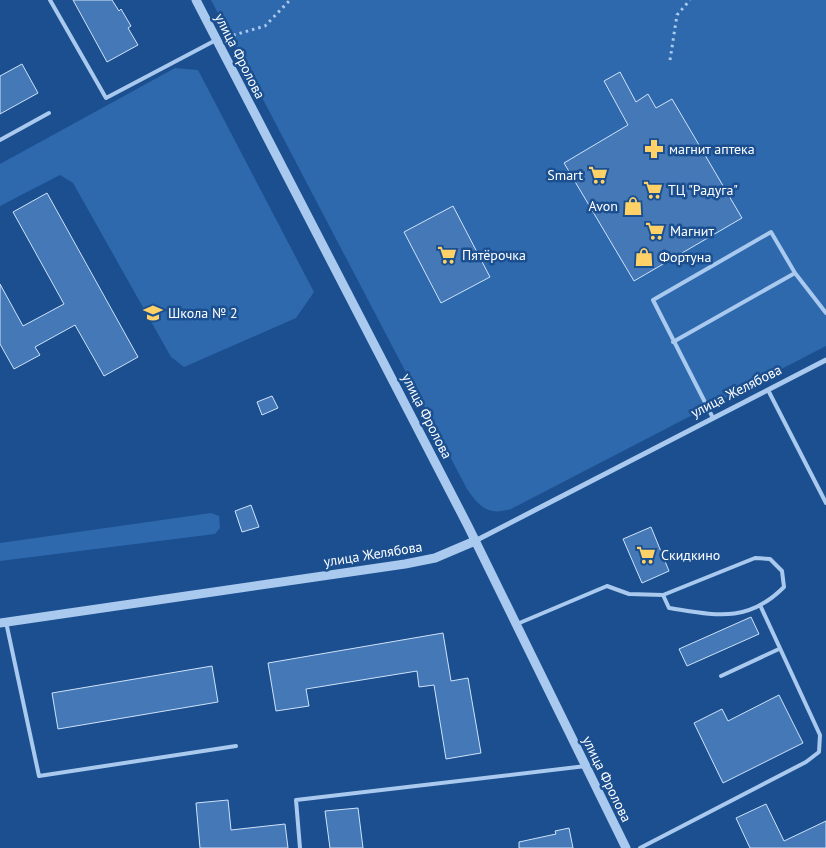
<svg xmlns="http://www.w3.org/2000/svg" width="826" height="848" font-family="'PT Sans',sans-serif">
<rect width="100%" height="100%" fill="#1b4f8f"/>
<path fill="#2e69ad" d="M211,0H826V346L511,509C489,516 479,507 467,489Z
M175,68L198,70L314,292L296,318L184,367L171,357L73,183L60,175L0,206V164Z
M211,513L219,516L220,528L215,534L0,561V543Z"/>
<path fill="#4478b7" stroke="#cfe3fa" d="M73,0H112L119,11L121,9L131,26L128,28L138,45L107,62Z
M22,64L38,93L0,114V76Z
M620,72L636,102L648,94L656,108L672,99L742,218L634,281L564,163L628,125L604,81Z
M47,193L138,357L104,376L75,325L35,347L40,355L14,369L0,344V284L23,326L64,304L13,212Z
M453,206L490,277L441,303L404,232Z
M272,396L278,408L262,415L257,402Z
M251,505L259,527L242,532L235,511Z
M651,527L669,571L642,583L623,539Z
M751,617L759,634L687,666L679,649Z
M443,633L451,681L468,678L481,753L446,759L434,685L419,687L417,671L306,689L309,706L276,711L268,663Z
M212,666L218,702L58,729L52,693Z
M779,695L803,743L723,783L694,723L722,709L728,721Z
M228,800L231,830L285,824L288,848H200L196,803Z
M766,804L784,841L826,821V848H750L736,818Z
M358,808L363,848H330L325,811Z
M569,828L573,848H519V842L556,834L555,831Z"/>
<g fill="none" stroke-linecap="round" stroke-linejoin="round">
<path stroke="#a9c9ee" stroke-width="3" stroke-dasharray="2.5 4" stroke-linecap="butt" d="M227,37L265,26L290,0
M670,60L677,15L690,0"/>
<path stroke="#a9c9ee" stroke-width="4" d="M50,0L106,98L216,40
M0,140L49,113
M673,342L795,273
M768,390L826,503
M713,418L653,300L771,232L795,273L826,313
M6,622L39,776L236,746
M517,624L607,586L629,594L663,595L755,558L770,559L782,571L784,587C747,624 715,615 669,608L663,595
M721,676L779,649
M300,848L296,800L586,766
M640,848L806,762L819,752L820,735L760,605"/>
<path stroke="#a9c9ee" stroke-width="5" d="M475,541L826,360"/>
<path stroke="#a9c9ee" stroke-width="9" d="M196,0L468,526L626,848
M0,623L405,564L435,558L475,541"/>
</g>
<defs>
<g id="pharmacy-bare" transform="scale(1.5)"><path d="M-2-6h4v4h4v4h-4v4h-4v-4h-4v-4h4Z" fill="#ffd166" stroke="#1b4f8f" stroke-width="2.5" paint-order="stroke"/></g>
<g id="supermarket-bare" transform="scale(1.5)"><path d="M-6-5.5h2.5l.6 2H6L4.5 2H-2.5L-4.4-4H-6ZM-1.5 3.2a1.3 1.3 0 1 0 .1 0ZM3 3.2a1.3 1.3 0 1 0 .1 0Z" fill="#ffd166" stroke="#1b4f8f" stroke-width="2.5" paint-order="stroke"/></g>
<g id="shop-bare" transform="scale(1.5)"><path d="M-5-2.5h2.3a2.7 3.5 0 0 1 5.4 0H5L5.5 6h-11ZM-1.5-2.5h3a1.5 2.3 0 0 0-3 0Z" fill="#ffd166" stroke="#1b4f8f" stroke-width="2.5" paint-order="stroke"/></g>
<g id="school-bare" transform="scale(1.5)"><path d="M0-5L7-2L0 1L-7-2ZM-4 1L0 2.5L4 1V4Q0 6-4 4Z" fill="#ffd166" stroke="#1b4f8f" stroke-width="2.5" paint-order="stroke"/></g>
</defs>
<g fill-rule="evenodd">
<use href="#pharmacy-bare" x="654" y="149"/>
<use href="#supermarket-bare" x="598" y="175"/>
<use href="#supermarket-bare" x="653" y="190"/>
<use href="#shop-bare" x="633" y="206"/>
<use href="#supermarket-bare" x="655" y="231"/>
<use href="#supermarket-bare" x="447" y="255"/>
<use href="#shop-bare" x="644" y="257"/>
<use href="#school-bare" x="153" y="313"/>
<use href="#supermarket-bare" x="646" y="555"/>
</g>
<g text-anchor="middle" dominant-baseline="central" stroke-width="5" stroke-linejoin="round" paint-order="stroke">
<g font-size="14" fill="#fff" stroke="#1b4f8f">
<text transform="translate(240 56) rotate(63)">улица Фролова</text>
<text transform="translate(736 391) rotate(-27)">улица Желябова</text>
<text transform="translate(427 416) rotate(63)">улица Фролова</text>
<text transform="translate(373 554) rotate(-9)">улица Желябова</text>
<text transform="translate(607 779) rotate(64)">улица Фролова</text>
</g>
<g font-size="14" fill="#fff" stroke="#1b4f8f" text-anchor="start">
<text x="669" y="149">магнит аптека</text>
<text x="583" y="175" text-anchor="end">Smart</text>
<text x="668" y="190">ТЦ "Радуга"</text>
<text x="618" y="206" text-anchor="end">Avon</text>
<text x="670" y="231">Магнит</text>
<text x="462" y="255">Пятёрочка</text>
<text x="659" y="257">Фортуна</text>
<text x="168" y="313">Школа № 2</text>
<text x="661" y="555">Скидкино</text>
</g>
</g>
</svg>
